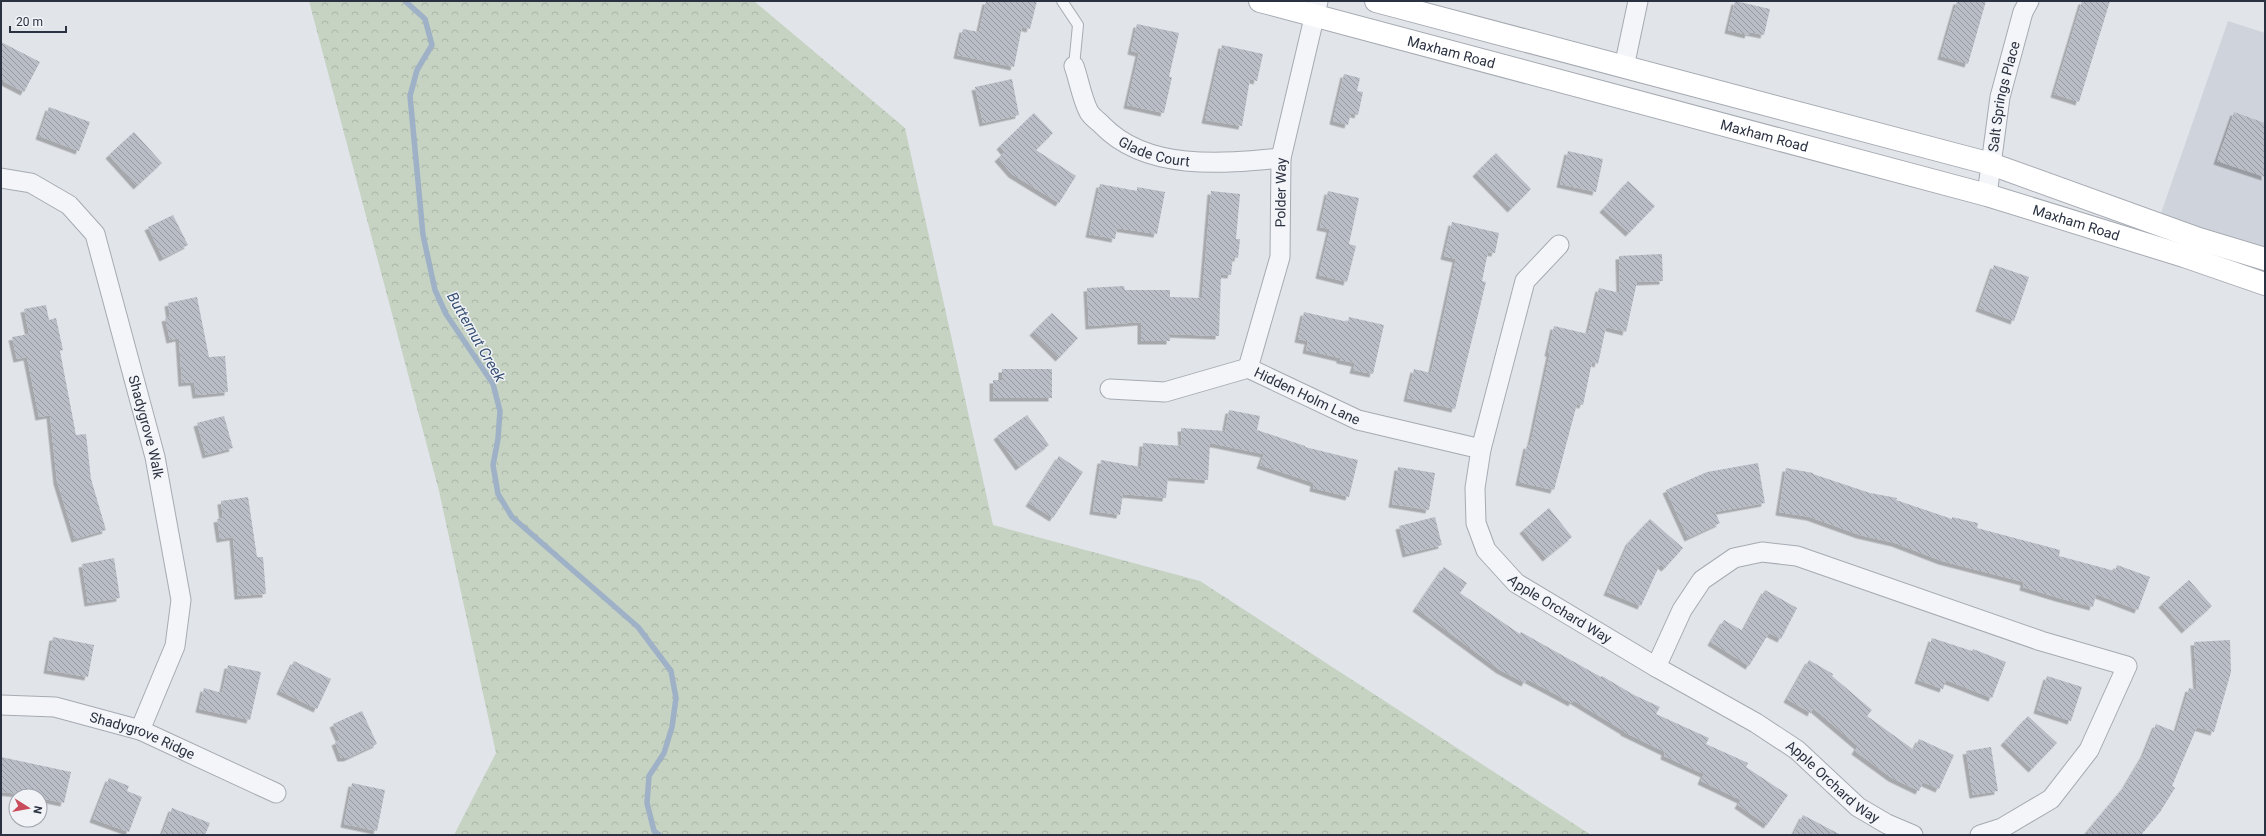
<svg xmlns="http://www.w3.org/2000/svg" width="2266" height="836" font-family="Roboto,sans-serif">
<defs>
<pattern id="forest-crowns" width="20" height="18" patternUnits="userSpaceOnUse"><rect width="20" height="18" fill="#c6d3c3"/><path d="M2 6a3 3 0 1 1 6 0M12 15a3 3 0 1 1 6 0" fill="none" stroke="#aab6a9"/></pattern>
<pattern id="building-back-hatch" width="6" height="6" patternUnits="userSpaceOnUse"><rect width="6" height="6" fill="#b9bdc6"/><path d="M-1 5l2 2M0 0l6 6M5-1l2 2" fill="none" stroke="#979aa2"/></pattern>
<filter id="shadow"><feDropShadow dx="-3.5" dy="3.5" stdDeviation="0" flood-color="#0004"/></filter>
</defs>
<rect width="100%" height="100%" fill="#e1e4e9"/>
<path fill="#cfd3db" d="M2228,21L2265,33V286L2152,239Z"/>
<path fill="url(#forest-crowns)" d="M309,1H754L905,128L993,525L1200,581L1591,835H454L496,753L439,491Z"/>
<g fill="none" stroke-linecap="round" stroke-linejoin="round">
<path stroke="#9eb1c7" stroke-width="5.5" d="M405,1L425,19L432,45L417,70L410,96L423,235L435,290L446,314L493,384L500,411L498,439L493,465L498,494L512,517L638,627L671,671L676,698L672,727L664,753L649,776L647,803L654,831L659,835"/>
</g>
<path fill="url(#building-back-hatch)" filter="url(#shadow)" d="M986,1H1037L1030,29L1022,27L1014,67L957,55L963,29L979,32Z
M1735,1L1770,9L1764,35L1749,32L1748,35L1728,30Z
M1957,1H1986L1968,64L1941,56Z
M2082,1H2110L2079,102L2054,94Z
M1137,24L1179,33L1169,77H1172L1164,113L1127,105L1139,53L1131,51Z
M1,42L40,62L24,92L1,80Z
M1222,45L1263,54L1257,81L1250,79L1242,126L1205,120Z
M1344,74L1360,78L1357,91L1363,92L1358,115L1351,113L1348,125L1333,121Z
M1012,79L1019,115L983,123L975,87Z
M49,107L90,122L79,151L39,136Z
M2234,112L2265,123V177L2217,161Z
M1034,113L1053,133L1036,150L1076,176L1059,203L1012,174L998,158L1005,152L1000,146Z
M134,132L162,163L137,186L109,155Z
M1568,151L1603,159L1596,192L1560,184Z
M1496,153L1531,189L1511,209L1476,173Z
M1628,181L1655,206L1629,233L1603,209Z
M1100,184L1137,191V187L1165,192L1157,234L1117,228L1115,239L1089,234Z
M1211,191L1240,194L1236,239H1240L1238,258L1233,257L1231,275L1221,274L1219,336L1170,334V341H1141V322L1089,326L1087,288L1124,286L1125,290H1170V297L1202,298Z
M1328,191L1359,198L1349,244L1356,246L1347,282L1319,275L1330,229L1320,227Z
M173,215L188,245L163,258L148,227Z
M1452,222L1499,233L1495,253L1488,252L1482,281L1486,282L1455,409L1407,398L1414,369L1431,373L1456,259L1444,256Z
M1662,254L1663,281L1637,282L1626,332L1606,327L1598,364L1592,362L1583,405L1577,404L1554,490L1519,482L1527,445L1530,446L1550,353H1548L1554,326L1588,334L1599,288L1620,293L1619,256Z
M1994,265L2029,277L2014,321L1979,308Z
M197,297L209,357L225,356L228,392L196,395L194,382L182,383L179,338L170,340L165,318L170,317L168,303Z
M46,305L49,320L56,318L63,350L60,351L76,435L86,434L91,479L106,530L75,539L57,481L50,415L39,417L27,357L17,359L12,337L29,334L24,309Z
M1304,312L1348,322L1349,317L1384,325L1373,374L1353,370L1355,363L1340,360V358L1306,350L1308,341L1298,339Z
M1052,313L1078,338L1059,358L1033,332Z
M1002,369H1052V398H993V380H1002Z
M1229,410L1260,416L1257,430L1305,446V447L1358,460L1349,497L1313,488L1314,483L1260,465L1264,454L1210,443L1208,480L1168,477L1166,498L1123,494L1120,515L1093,511L1101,460L1141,467L1143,443L1182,446L1181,428L1225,431Z
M1027,415L1049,445L1019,467L997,436Z
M224,416L233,448L206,455L197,423Z
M1059,456L1083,472L1053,518L1029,503Z
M1758,463L1765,503L1715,512L1720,523L1688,538L1666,490L1707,472Z
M1398,467L1435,473L1429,510L1392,504Z
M1786,468L1813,473V474L1870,493L1897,498L1896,500L1952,519V517L1978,523L1977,528L2060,550L2059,556L2115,571L2117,565L2150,577L2138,610L2096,594L2093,607L2059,598L2023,587L2024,582L1942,561L1895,543L1860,535L1810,517L1779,512Z
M248,497L257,557H263L266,594L238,596L233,537L220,539L217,519L223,518L221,501Z
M1549,508L1572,537L1546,558L1523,530Z
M1435,517L1442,545L1406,554L1399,526Z
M1650,519L1683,548L1665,568L1660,564L1641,606L1607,592L1629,542Z
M114,558L120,598L88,603L82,564Z
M1444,567L1467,583L1460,593L1520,634L1521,632L1601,677L1602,676L1634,695L1660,707L1656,714L1709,738L1706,744L1748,763L1746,767L1788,795L1767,825L1738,805L1741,800L1701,781L1704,774L1664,756L1665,752L1624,732V731L1573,700L1572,703L1527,679L1525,683L1500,670L1416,608Z
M2189,580L2212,606L2185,630L2162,604Z
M1765,590L1797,608L1781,639L1769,633L1749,666L1711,642L1724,620L1743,631Z
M53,637L94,645L88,677L47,670Z
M1932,638L1972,651L1973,649L2006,662L1992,698L1946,680L1943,689L1918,680Z
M2230,640L2231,672L2214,732L2197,727L2172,786L2175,788L2160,812L2141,835H2084L2125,786L2144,754L2156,724L2176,732L2189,688L2197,690L2194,642Z
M1809,660L1833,674L1832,676L1872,710L1867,716L1914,750L1919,739L1954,755L1939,789L1923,782L1919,791L1892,778L1855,751L1858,746L1813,708L1811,713L1787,699Z
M294,661L331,679L317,709L280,691Z
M228,665L261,672L250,720L199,709L204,688L222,693Z
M2047,676L2082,687L2071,721L2037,710Z
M362,711L377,744L347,758H341L335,742L340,740L333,724Z
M2028,716L2057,743L2032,769L2004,742Z
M1991,747L1998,791L1973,795L1966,751Z
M1,757L71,772L64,803L40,798V796L1,792Z
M109,778L129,786L127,791L142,797L129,832L93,819Z
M352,783L385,790L377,831L344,824Z
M172,808L210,823L205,835H162Z
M1803,815L1841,835H1793Z"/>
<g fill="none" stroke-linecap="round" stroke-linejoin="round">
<g stroke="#a6abb3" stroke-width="12">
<path id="service" d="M1062,1L1078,25L1074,66"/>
</g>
<g stroke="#a6abb3" stroke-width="21">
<g id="minor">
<path id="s1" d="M1074,66C1079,80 1082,99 1089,112C1092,117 1098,121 1102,125C1146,171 1222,164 1281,158"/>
<path d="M1624,67L1638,1"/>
<path id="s2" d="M1,178L31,183L69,205L95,234L155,457L181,600L175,646L140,730"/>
<path id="s3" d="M1987,195L2000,97L2023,12L2029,1"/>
<path id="s4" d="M1559,245L1525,281L1481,449L1475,488L1476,523L1486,550L1516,583L1656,667L1756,723L1797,750L1858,807L1887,824L1913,835"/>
<path id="s5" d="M1248,368L1280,257L1281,158L1318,1"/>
<path id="s6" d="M1110,389L1165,392L1248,368L1358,420L1481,449"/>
<path d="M1656,667L1682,610L1702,580L1734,558L1762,552L1797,556L2041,641L2127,666L2089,750L2051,799L2002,828L1980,835"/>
<path id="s7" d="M1,705L55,707L140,730L276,793"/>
</g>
</g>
<g stroke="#a6abb3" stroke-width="24">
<g id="secondary">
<path id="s8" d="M1260,1L1987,195L2184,256L2265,284"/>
<path d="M1376,1L1991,164L2199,239L2265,259"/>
</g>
</g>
<use href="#service" stroke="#f4f5f8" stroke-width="10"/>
<use href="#minor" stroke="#f4f5f8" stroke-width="19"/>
<use href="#secondary" stroke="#fff" stroke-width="22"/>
</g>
<g text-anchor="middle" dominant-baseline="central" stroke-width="3" stroke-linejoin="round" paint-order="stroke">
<g font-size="14" fill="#2a3140" stroke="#f1f3f7">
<text stroke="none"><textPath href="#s8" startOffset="198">Maxham Road</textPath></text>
<text stroke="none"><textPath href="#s3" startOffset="100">Salt Springs Place</textPath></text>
<text stroke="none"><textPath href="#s8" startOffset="522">Maxham Road</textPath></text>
<text stroke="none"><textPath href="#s1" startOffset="127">Glade Court</textPath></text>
<text stroke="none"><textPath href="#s5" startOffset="180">Polder Way</textPath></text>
<text stroke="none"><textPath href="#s8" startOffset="846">Maxham Road</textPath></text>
<text stroke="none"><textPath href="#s6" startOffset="207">Hidden Holm Lane</textPath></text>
<text stroke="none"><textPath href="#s2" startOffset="313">Shadygrove Walk</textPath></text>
<text stroke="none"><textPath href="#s4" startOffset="422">Apple Orchard Way</textPath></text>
<text stroke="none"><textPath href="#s7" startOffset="146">Shadygrove Ridge</textPath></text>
<text stroke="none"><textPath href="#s4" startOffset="746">Apple Orchard Way</textPath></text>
</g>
<g font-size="15" font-style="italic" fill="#364f72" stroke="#f1f3f7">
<text transform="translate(476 337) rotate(60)">Butternut Creek</text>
</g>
</g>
<rect width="2266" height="836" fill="none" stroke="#2a3140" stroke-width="4"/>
<g transform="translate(28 808) rotate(101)"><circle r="19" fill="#f1f3f7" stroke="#a1a5ae"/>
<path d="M0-3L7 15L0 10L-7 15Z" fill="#c84c5b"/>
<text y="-6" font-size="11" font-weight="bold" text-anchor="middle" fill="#2a3140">N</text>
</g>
<path d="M10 26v6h56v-6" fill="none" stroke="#2a3140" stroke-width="2"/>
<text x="16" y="26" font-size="12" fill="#2a3140" stroke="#f1f3f7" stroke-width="3" paint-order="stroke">20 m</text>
</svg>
